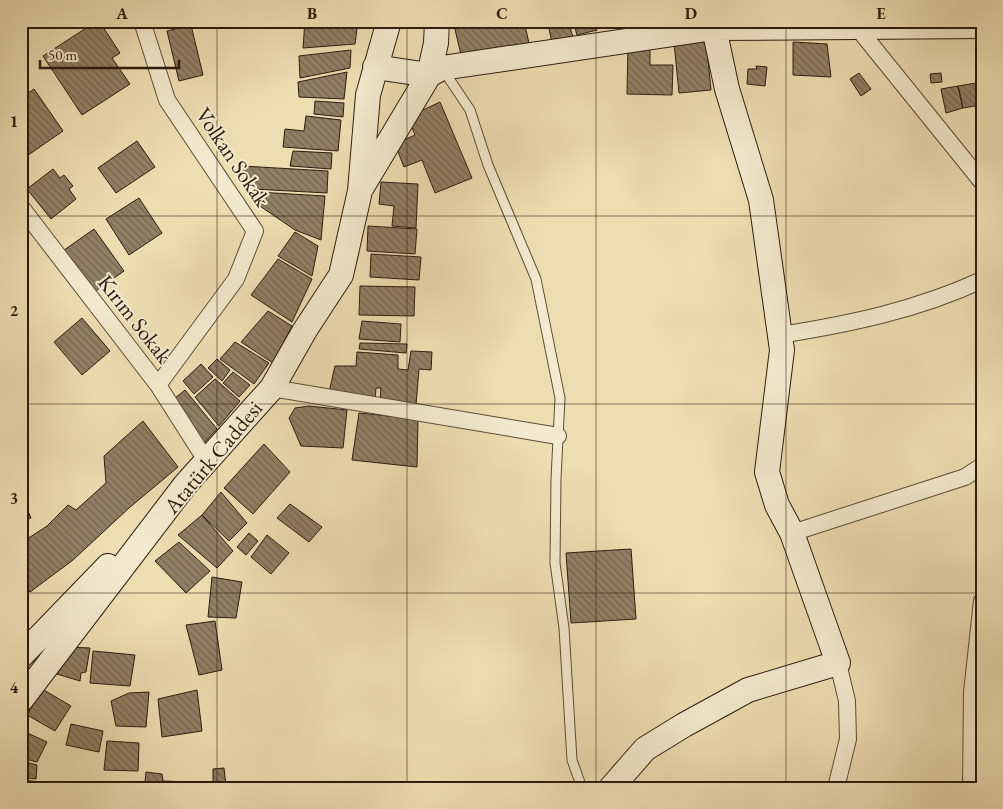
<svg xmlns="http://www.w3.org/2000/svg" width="1003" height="809" font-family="'EB Garamond',serif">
<defs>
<pattern id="building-back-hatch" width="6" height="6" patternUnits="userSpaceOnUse" patternTransform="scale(1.25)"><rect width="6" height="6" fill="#908064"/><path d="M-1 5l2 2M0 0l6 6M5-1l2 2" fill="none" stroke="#766851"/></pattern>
</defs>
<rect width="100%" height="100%" fill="#eddeb2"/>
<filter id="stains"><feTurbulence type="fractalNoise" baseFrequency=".004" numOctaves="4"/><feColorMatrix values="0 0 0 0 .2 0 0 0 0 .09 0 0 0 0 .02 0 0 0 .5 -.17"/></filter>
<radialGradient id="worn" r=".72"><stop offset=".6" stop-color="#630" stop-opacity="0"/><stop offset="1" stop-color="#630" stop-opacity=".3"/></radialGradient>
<path fill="url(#building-back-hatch)" stroke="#2b1b0f" d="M97,21H99L120,53L112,58L130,84L82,115L43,56Z
M305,21H358L355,44L303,48Z
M453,21H524L529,43L462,59Z
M547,21H568L573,37L552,42Z
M573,21H595L597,30L577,35Z
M191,25L203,75L179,81L167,31Z
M706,40L711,90L679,93L674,43Z
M793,42L827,44L831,77L793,75Z
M628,44L650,45V65H673L672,95L627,94Z
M351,50L350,68L300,78L299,56Z
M756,66L767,67L765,86L747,84L748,69H757Z
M347,72L344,99L299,97L298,82Z
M859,73L871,89L861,96L850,79Z
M941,73L942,82L931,83L930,74Z
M976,83L981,105L963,108L958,86Z
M958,86L963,108L946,113L941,89Z
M34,89L63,131L21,160V98Z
M315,101L344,103L343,117L314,114Z
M440,102L472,178L435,193L422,160L404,167L395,144L415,135L408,117Z
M306,116L341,120L338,151L283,147L285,129L304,131Z
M137,141L155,167L116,193L98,168Z
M293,151L332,153L331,169L290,166Z
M242,166L328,171L327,193L253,189Z
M53,169L60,178L64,175L73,186L69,189L76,199L51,219L27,189Z
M381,182L418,184L416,228L392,226L394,206L379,204Z
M257,192L325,196L321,240L295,230L257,204Z
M139,198L162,233L129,255L106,219Z
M368,226L417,229L415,254L367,251Z
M94,229L124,271L90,295L60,253Z
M295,232L318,246L312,276L278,256Z
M371,254L421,257L419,280L370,277Z
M278,259L312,279L292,322L251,295Z
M360,286L415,287L414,316L359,315Z
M268,311L292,326L273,363L241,342Z
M82,318L110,351L82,375L54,342Z
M362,321L401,324L400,342L359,339Z
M235,342L269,363L254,384L220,359Z
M360,343L407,344L406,353L359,349Z
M411,351L432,352L431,370L419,369L416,405L380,401L381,388H376L375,400L329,392L335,366H356L357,352L398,355V369L408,370Z
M217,359L230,370L222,381L208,368Z
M201,364L213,377L194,394L183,381Z
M233,372L250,385L239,397L223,383Z
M215,379L240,401L219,426L195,397Z
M185,390L217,429L204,443L174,399Z
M309,406L347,410L343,448L301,446L289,418L295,408Z
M359,413L418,419L417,467L352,460Z
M143,421L178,467L129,508L73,560L30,592L21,581V543L47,526L68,505L76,510L106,483L104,456Z
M264,444L290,472L253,514L224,488Z
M221,492L247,523L229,541L202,515Z
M21,495L31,518L21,522Z
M290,504L322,527L309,542L277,518Z
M202,515L233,551L217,568L178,535Z
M249,533L258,541L246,555L237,547Z
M267,535L289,553L271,574L251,557Z
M179,542L210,571L186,593L155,561Z
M631,549L636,619L571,623L566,553Z
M212,577L242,582L236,618L208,617Z
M215,621L222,670L199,675L186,625Z
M66,647L90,648L86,672L81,673L80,681L47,671Z
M93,651L135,655L130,686L90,683Z
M42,689L71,706L55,731L27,715Z
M197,690L202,731L162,737L158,699Z
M149,692L146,727L116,726L111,701L129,693Z
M71,724L103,731L99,752L66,745Z
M21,730L47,742L37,762L21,758Z
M107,741L139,743L138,771L104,770Z
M21,761L37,765L36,779L21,777Z
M224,768L226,786L213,788V769Z
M146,772L162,774L163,781L192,782L193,788H155L156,783H145Z
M21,780L41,782L40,788H21Z"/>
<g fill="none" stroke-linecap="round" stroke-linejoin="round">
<g stroke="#5c4c38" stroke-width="11">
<path id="lane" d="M444,71L470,110L488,165L536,279L560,398L556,479L555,563L564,628L572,760L582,788"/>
</g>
<g stroke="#5c4c38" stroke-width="18">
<path id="street" d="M142,21L167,100L255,231L236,279L158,385
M856,26L982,182
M21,207L158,385L207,462
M780,335C850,324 917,310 982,280
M272,388L558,436
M792,533L965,477L982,466
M836,788L848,739L847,701L838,663
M971,788L972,692L982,601"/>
</g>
<g stroke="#2b1b0f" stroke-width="26">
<path id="secondary" d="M375,67L429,75L442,68L714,28L982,26
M362,187L429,75L436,43L437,21
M21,656L108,566
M21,700L185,485L272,388L305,330L341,275L360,191L368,95L389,21
M611,788L645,749L684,725L748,690L838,663L792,533L777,505L767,472L782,350L761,200L727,89L714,28L710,21"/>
</g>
<use href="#lane" stroke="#f3eacd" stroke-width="9"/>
<use href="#street" stroke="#f3eacd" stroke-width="16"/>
<use href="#secondary" stroke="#f3eacd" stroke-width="24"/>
</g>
<path fill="none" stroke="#2b1b0f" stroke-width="1" stroke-opacity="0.55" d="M217,21V788M407,21V788M596,21V788M786,21V788M21,216H982M21,404H982M21,593H982"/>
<g text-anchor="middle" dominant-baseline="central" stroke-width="4" stroke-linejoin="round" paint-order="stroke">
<g font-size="22" fill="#2b1b0f" stroke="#f3eacd">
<text transform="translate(233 157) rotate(56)">Volkan Sokak</text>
<text transform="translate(135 319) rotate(52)">Kırım Sokak</text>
<text transform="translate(213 457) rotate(-50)">Atatürk Caddesi</text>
</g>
</g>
<rect width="1003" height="809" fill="none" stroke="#eddeb2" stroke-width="55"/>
<path d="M40 60v8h139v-8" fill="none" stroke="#2b1b0f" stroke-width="2.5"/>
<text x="48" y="60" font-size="15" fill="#2b1b0f" stroke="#f3eacd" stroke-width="4" paint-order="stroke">50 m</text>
<rect x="28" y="28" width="948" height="754" fill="none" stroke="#2b1b0f" stroke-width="2"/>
<g font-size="16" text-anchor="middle" font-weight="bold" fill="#2b1b0f">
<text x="122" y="19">A</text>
<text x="312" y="19">B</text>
<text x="502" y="19">C</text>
<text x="691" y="19">D</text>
<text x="881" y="19">E</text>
<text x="14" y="127">1</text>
<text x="14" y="316">2</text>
<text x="14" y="504">3</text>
<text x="14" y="693">4</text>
</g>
<rect width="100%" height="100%" filter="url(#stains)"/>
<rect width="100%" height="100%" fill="url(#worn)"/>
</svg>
